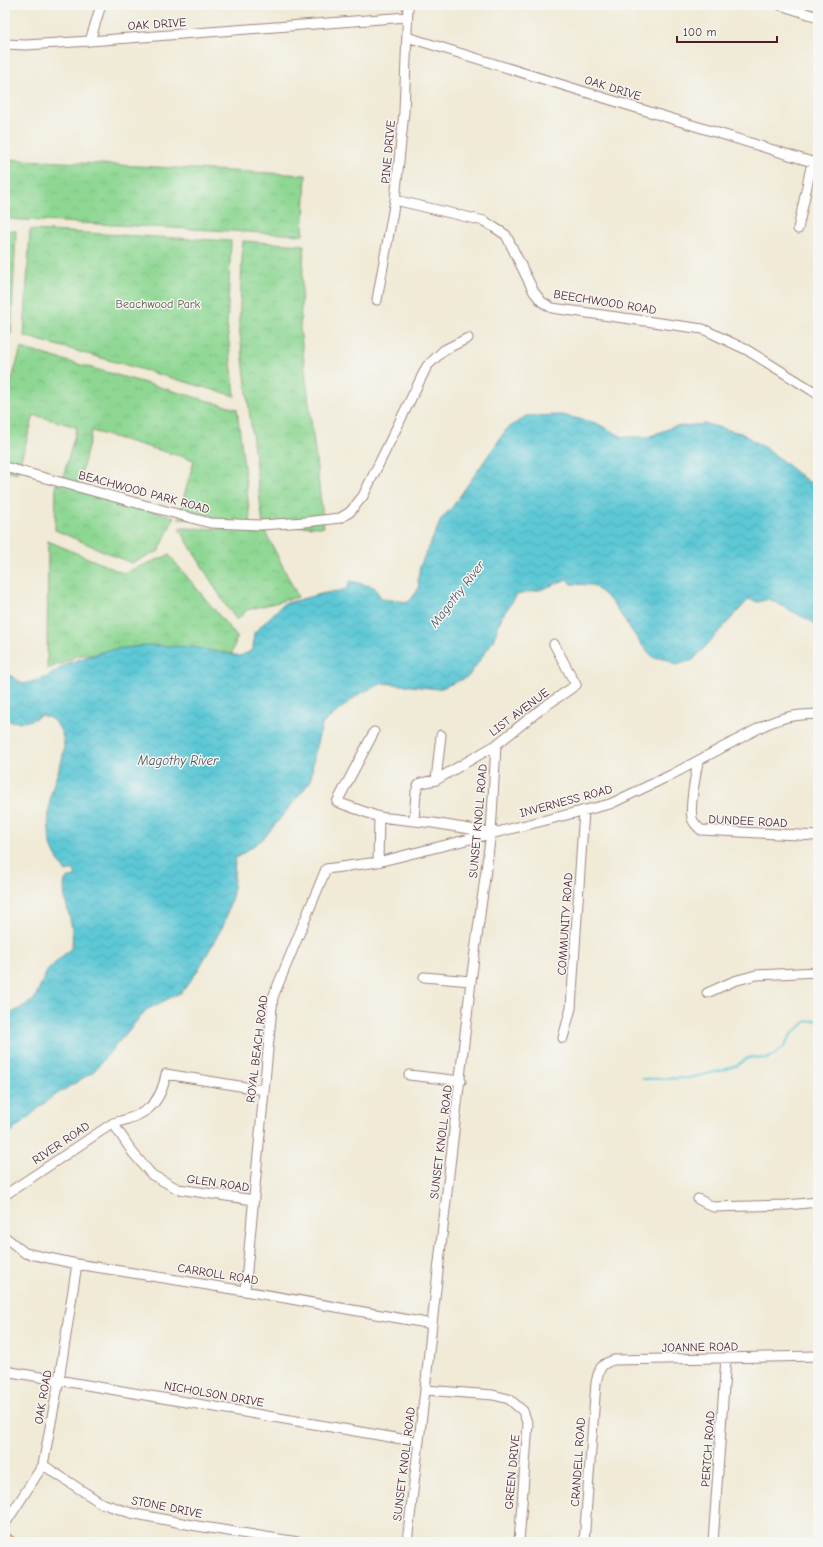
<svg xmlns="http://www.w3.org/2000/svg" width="823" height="1547" font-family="'Comic Neue',sans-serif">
<defs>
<pattern id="park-crowns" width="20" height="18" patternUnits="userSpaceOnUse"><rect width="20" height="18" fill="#8ed793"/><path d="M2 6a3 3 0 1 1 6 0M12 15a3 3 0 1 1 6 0" fill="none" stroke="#7cb87f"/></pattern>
<pattern id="water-waves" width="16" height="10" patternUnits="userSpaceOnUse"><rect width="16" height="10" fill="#5cc7d5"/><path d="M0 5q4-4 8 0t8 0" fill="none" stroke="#52aab7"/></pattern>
</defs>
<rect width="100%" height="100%" fill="#f6f6f2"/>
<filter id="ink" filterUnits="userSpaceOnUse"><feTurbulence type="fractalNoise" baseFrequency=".025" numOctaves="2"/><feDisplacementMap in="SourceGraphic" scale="8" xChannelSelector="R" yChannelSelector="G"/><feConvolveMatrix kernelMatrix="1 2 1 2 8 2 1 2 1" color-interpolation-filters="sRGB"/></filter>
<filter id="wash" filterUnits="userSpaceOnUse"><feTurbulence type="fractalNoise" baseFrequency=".012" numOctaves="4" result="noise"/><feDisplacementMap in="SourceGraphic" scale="16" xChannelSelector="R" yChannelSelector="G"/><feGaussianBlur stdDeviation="0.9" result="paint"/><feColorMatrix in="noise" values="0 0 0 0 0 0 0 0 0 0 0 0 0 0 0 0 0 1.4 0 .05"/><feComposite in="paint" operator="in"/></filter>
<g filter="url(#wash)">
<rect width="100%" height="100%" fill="#f0ead6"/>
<path fill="url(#park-crowns)" stroke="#6c7b5f" d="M5,159L306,175L303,235L5,219Z
M5,230L16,231L11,334L5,333Z
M30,230L231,241L227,326L235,396L24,336Z
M243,241L304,245L300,328L324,527L263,525L239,326Z
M21,348L237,409L251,525L178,518L194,460L92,431L77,490L174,517L159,551L131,563L55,530L56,484L61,485L77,427L34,415L17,473L5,470V404Z
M179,528L267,530L265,531L298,597L247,610L237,620L225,604Z
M48,541L123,573L169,555L237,637L231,656L78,655L63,663L47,669Z"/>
<path fill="url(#water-waves)" stroke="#537380" d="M562,415L596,423L623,437H648L673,427L706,424L741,433L770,451L807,481L818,486V625L769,599L758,602L749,599L693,660L676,665L664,658H654L641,644L612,602L593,585L572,584L567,579L543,589L517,595L502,616L493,641L468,677L439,689L383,683L359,694L323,723L316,746L310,782L264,838L235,859L233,893L224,924L198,970L182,992L146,1010L93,1072L49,1099L9,1134L5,1133V1017L34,1000L47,971L72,947C72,942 73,936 72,931C71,915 61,896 65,880L76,875L73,869L66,872C57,859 49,847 49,830C48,819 49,805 51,794C56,770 73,749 58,726C53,719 49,717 41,715C29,723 19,723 5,720V672L23,684L46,678L68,663L108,650L148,645L191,647L240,656L253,650L254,633L283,604L321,594L347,589L350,581L374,587L382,599L409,602L419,588L418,579L420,566L442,518L453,506L506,430L526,416Z"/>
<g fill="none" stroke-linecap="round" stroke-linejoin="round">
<path stroke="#5cc7d5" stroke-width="2" d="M643,1079L689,1078L724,1070L737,1065L748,1058L754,1057L767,1059L784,1047L790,1036L805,1022L818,1020"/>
</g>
</g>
<g filter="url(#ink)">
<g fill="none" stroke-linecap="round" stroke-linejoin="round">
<g stroke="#9d8480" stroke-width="11">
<path id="minor" d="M780,5L818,17
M407,37L812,162L798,229
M90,41L101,5
M5,44L26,45L90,41L407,17
M395,200L484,221L506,235L534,292L542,302L552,308L703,329L747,350L818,394
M377,300L395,200L404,112L408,5
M5,467L210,523L261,525L305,522L340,518L350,512L363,496L427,366L444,350L468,338
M374,732L337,802L379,817L433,823L488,832
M698,761C696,775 689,804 692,818C693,823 697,826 701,830L818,836
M436,780L441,735
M414,821L416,792L418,786L421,783L436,780L496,745L541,709L576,685L554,644
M378,862L610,804L671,775L763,726C784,716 795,715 818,714
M424,977L471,981
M707,993L734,981L756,975L818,972
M563,1038L571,1008L584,810
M409,1075L461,1081
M113,1123L133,1153L152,1175L178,1189L254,1200
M5,1195L113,1123C144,1116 160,1107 166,1074L264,1090
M698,1199L713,1207L787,1205L818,1202
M5,1237L25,1253L77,1264L245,1291L432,1324
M245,1291L273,997L326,869L378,862L379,817
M5,1371L419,1442
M425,1390L493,1395L509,1399L523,1411L528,1425L519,1542
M43,1465L101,1503L131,1513L197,1526L298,1542
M5,1524L43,1465L59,1380L77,1264
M407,1542L425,1390L432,1324L471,981L491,833L496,745
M584,1542L596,1383C599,1370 599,1364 614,1360L818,1356
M713,1542L726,1358"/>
</g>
<g stroke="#9d8480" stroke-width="13">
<path id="major" d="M5,1538L10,1542"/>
</g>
<use href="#minor" stroke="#fff" stroke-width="9"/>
<use href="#major" stroke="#fabe6d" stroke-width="11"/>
</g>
</g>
<g text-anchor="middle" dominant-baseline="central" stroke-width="3" stroke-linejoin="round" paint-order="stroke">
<g font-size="12" fill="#4a1f2b" stroke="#f6f6f2">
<text transform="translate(157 24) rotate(-4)">OAK DRIVE</text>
<text transform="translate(613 88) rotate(17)">OAK DRIVE</text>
<text transform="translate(388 152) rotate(-85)">PINE DRIVE</text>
<text transform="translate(605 302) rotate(9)">BEECHWOOD ROAD</text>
<text transform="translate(144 492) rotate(15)">BEACHWOOD PARK ROAD</text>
<text transform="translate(519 712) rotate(-37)">LIST AVENUE</text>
<text transform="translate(566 801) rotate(-15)">INVERNESS ROAD</text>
<text transform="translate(478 821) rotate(-85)">SUNSET KNOLL ROAD</text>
<text transform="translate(748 821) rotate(3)">DUNDEE ROAD</text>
<text transform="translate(565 924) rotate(-86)">COMMUNITY ROAD</text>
<text transform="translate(257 1049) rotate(-83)">ROYAL BEACH ROAD</text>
<text transform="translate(441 1142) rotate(-83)">SUNSET KNOLL ROAD</text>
<text transform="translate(61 1143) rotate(-34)">RIVER ROAD</text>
<text transform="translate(218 1183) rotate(8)">GLEN ROAD</text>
<text transform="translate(218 1274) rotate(9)">CARROLL ROAD</text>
<text transform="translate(700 1347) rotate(-1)">JOANNE ROAD</text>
<text transform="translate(214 1394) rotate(10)">NICHOLSON DRIVE</text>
<text transform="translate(43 1397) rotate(-80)">OAK ROAD</text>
<text transform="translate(708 1449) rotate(-86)">PERTCH ROAD</text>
<text transform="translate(578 1462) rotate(-86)">CRANDELL ROAD</text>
<text transform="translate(404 1464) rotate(-83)">SUNSET KNOLL ROAD</text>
<text transform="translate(512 1472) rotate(-85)">GREEN DRIVE</text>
<text transform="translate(167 1507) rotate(11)">STONE DRIVE</text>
</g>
<g font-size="12" fill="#5e564a" stroke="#f6f6f2">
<text x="158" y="304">Beachwood Park</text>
</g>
<g font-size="13" font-style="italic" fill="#4f515e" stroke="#f6f6f2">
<text transform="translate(457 594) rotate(-52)">Magothy River</text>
<text x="178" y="760">Magothy River</text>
</g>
</g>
<rect width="823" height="1547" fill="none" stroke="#f6f6f2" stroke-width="20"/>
<path d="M677 36v6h100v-6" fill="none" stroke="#4a1f2b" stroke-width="2"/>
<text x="683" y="36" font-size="12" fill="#4a1f2b" stroke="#f6f6f2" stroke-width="3" paint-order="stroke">100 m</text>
</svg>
